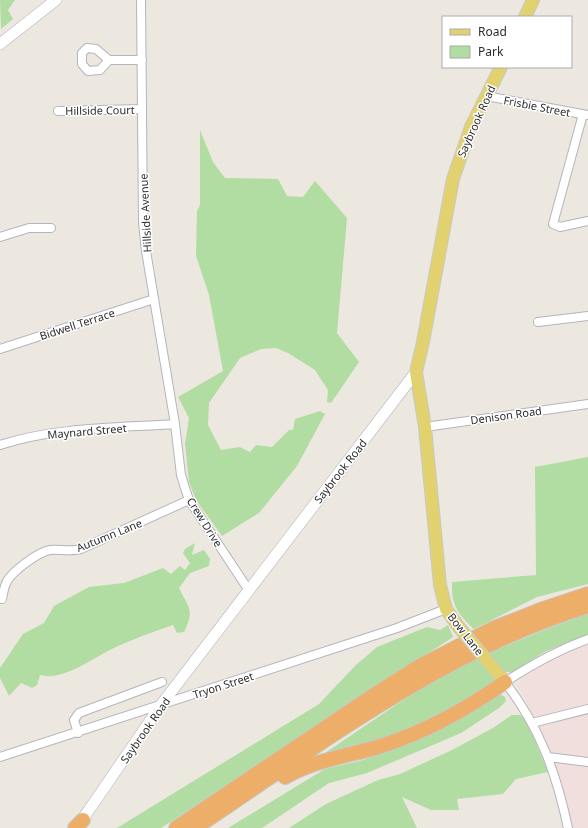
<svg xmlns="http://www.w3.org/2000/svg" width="588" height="828" font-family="'Noto Sans',sans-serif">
<rect width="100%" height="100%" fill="#ece8e0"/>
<path fill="#f1dfde" d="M588,645V828H571L550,748L518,686L524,675L556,657Z"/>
<path fill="#b1dca2" d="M0,0H15L8,10L13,19L1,29Z
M200,130L213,162L225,178L278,179L287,196L303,197L315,181L347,218L337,333L359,362L331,403L327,402L328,390L315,370L288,353L276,348L261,349L240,358L209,403L208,425L221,450L240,447L250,452L256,445L272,447L289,430H293L295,419L320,411L325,414L297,466L259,513L222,536L196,500L189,482L185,444L189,418L178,397L223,371L209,295L196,256L197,211L200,205Z
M588,457V584L537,597L474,629C458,614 451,605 452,582L536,575L535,467Z
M195,543L192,555L204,550L210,559L209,566L190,573L179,588C189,609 195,609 184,632L177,633L173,625C155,631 136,638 118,646C97,655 64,682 40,675L37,685L32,688L21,683L9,696L0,678V668L23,634L44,623L54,606L89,587L124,583L163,568L171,574L180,566L185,570L190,563L183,553L185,549Z
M588,614V634L546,651L512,672H505L489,653L554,626Z
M448,625L453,637L161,828H117L319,704L356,665L377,647L427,627L440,630Z
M477,658L494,679L489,689L391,739L322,755L415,692Z
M500,694L505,697L506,701L499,708L461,733L367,773L329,783L262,828H228L325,769L363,760L411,742Z
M512,715H520L526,720L548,772L516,779L503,794L457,799L459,810H431L402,797L417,828H289L326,804L378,780L400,774L452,750L493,728Z"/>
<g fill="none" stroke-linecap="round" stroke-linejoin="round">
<g stroke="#b3b4be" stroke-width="10">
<path id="minor" d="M141,0L143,223L146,251L175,424L181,475L185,488L189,500L248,589
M109,60L100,70L88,71L82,64V53L87,48L96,49L109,60H142
M486,96L587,115
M58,111L142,109
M583,114L553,224L560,227L588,221
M0,237L29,228H51
M538,322L588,316
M0,349L154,299
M425,427L588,404
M0,445C56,427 117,428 175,424
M2,599C3,593 4,587 7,581C13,571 38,552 50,550C60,549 71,552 81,549L189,500
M532,723L588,709
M78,733L74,720L79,713L162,682
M0,757L397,628L446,609
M548,757L588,762
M568,828C556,772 540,728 505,682C531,665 558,650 588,639"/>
</g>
<g stroke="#b3b4be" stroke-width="12">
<path id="secondary" d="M0,44L56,0
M78,826L161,705L416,372"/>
</g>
<g stroke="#c8c8c8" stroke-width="14">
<path id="primary" d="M525,17L533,0
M458,626L446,609L440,585L425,427L416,372L423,342L453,179L471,127L501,67
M489,663L505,682"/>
</g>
<g stroke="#c8c8c8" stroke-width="16">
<path id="motorway" d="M285,777C314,760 349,756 381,746C425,732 467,709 505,682
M75,828L83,820
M176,828L371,697L420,666L492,629L543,609L588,594
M195,828C321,744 442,651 588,606"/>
</g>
<use href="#minor" stroke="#fff" stroke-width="8"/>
<use href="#secondary" stroke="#fff" stroke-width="11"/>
<use href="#primary" stroke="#e2d26f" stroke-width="12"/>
<use href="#motorway" stroke="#edae69" stroke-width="14"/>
<g stroke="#c8c8c8" stroke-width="14" stroke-linecap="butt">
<path id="primary-bridge" d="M458,626L489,663"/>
</g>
<use href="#primary-bridge" stroke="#e2d26f" stroke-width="12"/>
</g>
<g text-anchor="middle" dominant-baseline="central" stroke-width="3" stroke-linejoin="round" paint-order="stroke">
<g font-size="11" fill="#2c2c2c" stroke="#fff">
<text transform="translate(537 106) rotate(11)">Frisbie Street</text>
<text transform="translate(100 110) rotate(-1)">Hillside Court</text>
<text transform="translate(476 121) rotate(-66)">Saybrook Road</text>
<text transform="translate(145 213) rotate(-93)">Hillside Avenue</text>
<text transform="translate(77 324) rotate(-18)">Bidwell Terrace</text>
<text transform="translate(506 415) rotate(-8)">Denison Road</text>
<text transform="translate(87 431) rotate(-5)">Maynard Street</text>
<text transform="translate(340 471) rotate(-52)">Saybrook Road</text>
<text transform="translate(205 522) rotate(58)">Crew Drive</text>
<text transform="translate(109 535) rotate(-22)">Autumn Lane</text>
<text transform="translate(466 634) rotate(52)">Bow Lane</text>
<text transform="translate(223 685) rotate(-18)">Tryon Street</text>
<text transform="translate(145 730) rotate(-55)">Saybrook Road</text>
</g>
</g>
<rect x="442" y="16" width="130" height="52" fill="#ffffff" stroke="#ababab"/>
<rect x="450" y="29" width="20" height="6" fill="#e2d26f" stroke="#ababab"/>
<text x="478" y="36" font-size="12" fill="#2c2c2c">Road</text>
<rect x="450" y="46" width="20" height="12" fill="#b1dca2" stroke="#ababab"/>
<text x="478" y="56" font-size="12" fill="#2c2c2c">Park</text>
</svg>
